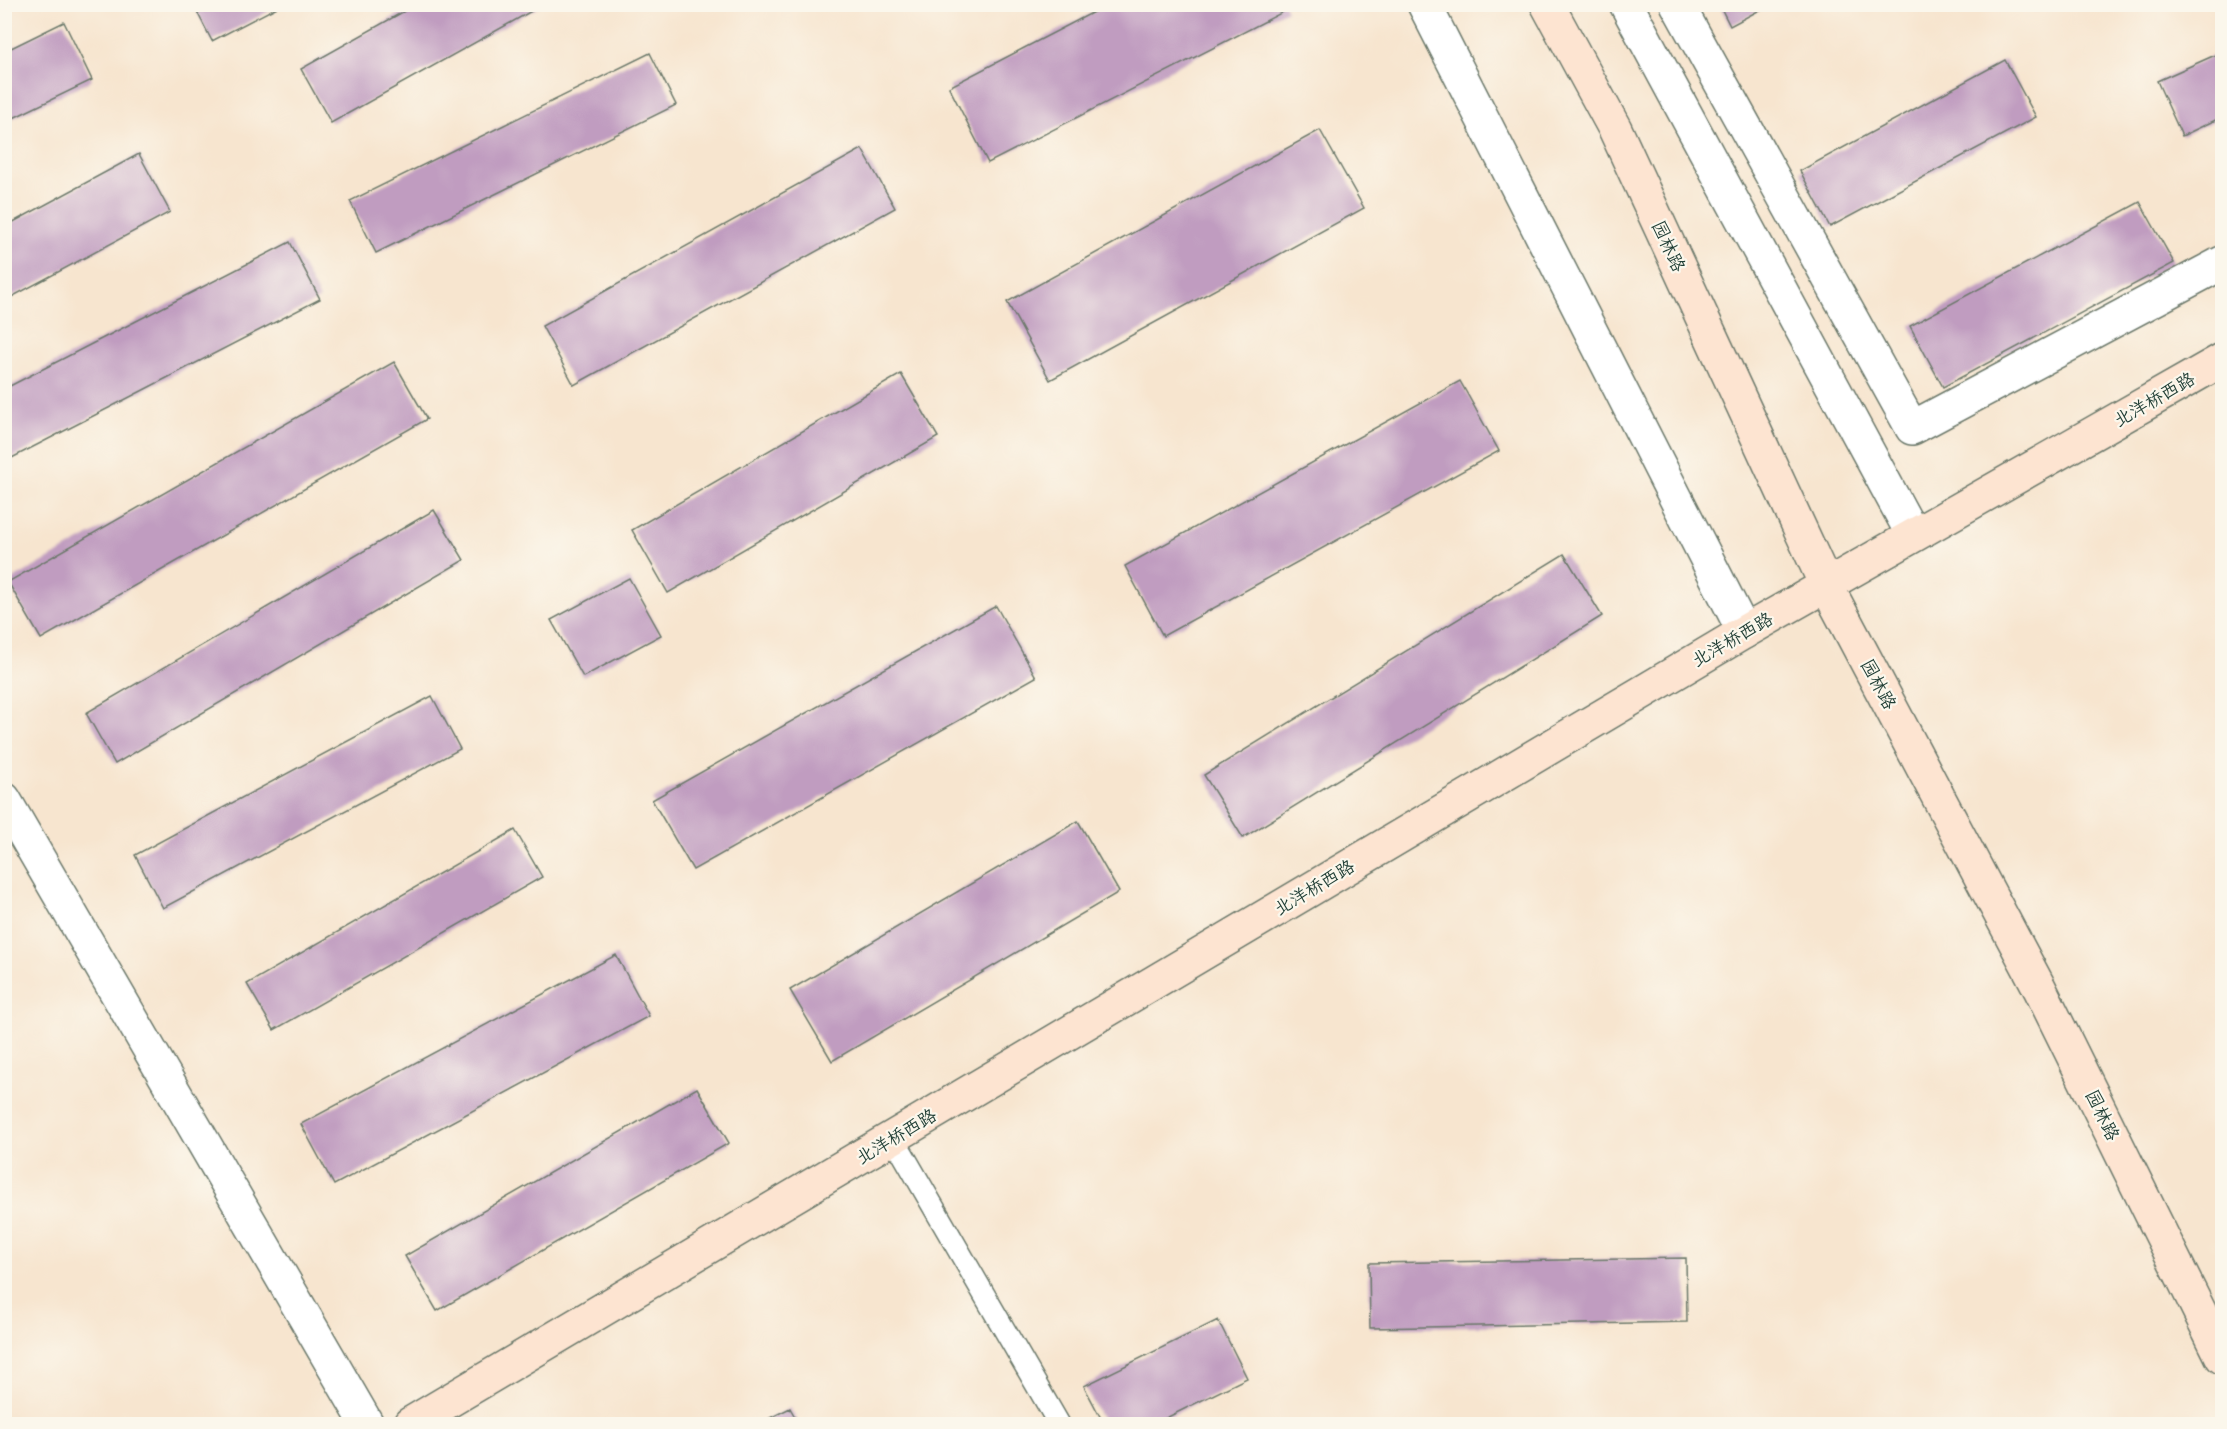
<svg xmlns="http://www.w3.org/2000/svg" width="2227" height="1429" font-family="Delius,'LXGW WenKai TC',sans-serif">
<rect width="100%" height="100%" fill="#fbf7ec"/>
<filter id="ink" filterUnits="userSpaceOnUse"><feTurbulence type="fractalNoise" baseFrequency=".0167" numOctaves="2"/><feDisplacementMap in="SourceGraphic" scale="12" xChannelSelector="R" yChannelSelector="G"/><feConvolveMatrix kernelMatrix="1 2 1 2 8 2 1 2 1" color-interpolation-filters="sRGB"/></filter>
<filter id="wash" filterUnits="userSpaceOnUse"><feTurbulence type="fractalNoise" baseFrequency=".008" numOctaves="4" result="noise"/><feDisplacementMap in="SourceGraphic" scale="24" xChannelSelector="R" yChannelSelector="G"/><feGaussianBlur stdDeviation="1.35" result="paint"/><feColorMatrix in="noise" values="0 0 0 0 0 0 0 0 0 0 0 0 0 0 0 0 0 1.4 0 .05"/><feComposite in="paint" operator="in"/></filter>
<g filter="url(#wash)">
<rect width="100%" height="100%" fill="#f7e5cf"/>
<g id="blocks">
<path fill="#c09cc0" d="M193,4H283L212,41Z
M417,4H544L331,123L301,69Z
M1109,4H1284L1287,10L988,163L949,87Z
M1719,4H1771L1730,26Z
M64,22L92,80L5,122V51Z
M2222,52V117L2182,136L2157,81Z
M650,53L676,105L376,253L350,201Z
M2005,60L2036,117L1830,227L1800,171Z
M1320,130L1364,208L1050,380L1007,302Z
M862,149L895,208L574,385L542,326Z
M139,154L170,212L4,301V227Z
M2140,202L2174,263L1943,387L1910,326Z
M290,242L320,299L4,462V389Z
M394,362L427,419L41,639L8,582Z
M901,374L938,437L668,593L632,530Z
M1460,381L1499,451L1163,636L1125,566Z
M434,510L464,560L115,764L86,713Z
M1564,554L1602,616L1243,838L1204,775Z
M629,578L661,635L583,677L551,620Z
M996,606L1036,677L693,870L652,800Z
M432,696L460,749L163,908L135,855Z
M1078,821L1119,892L832,1061L790,990Z
M515,830L542,877L274,1030L247,984Z
M616,955L649,1016L334,1185L301,1124Z
M697,1088L729,1143L437,1311L405,1256Z
M1686,1258L1687,1322L1370,1328L1369,1263Z
M1218,1320L1247,1378L1154,1424H1104L1084,1386Z
M790,1408L799,1424H758Z"/>
</g>
</g>
<g filter="url(#ink)">
<use href="#blocks" fill-opacity="0" stroke="#6b786a" stroke-width="1.5"/>
<g fill="none" stroke-linecap="round" stroke-linejoin="round">
<g stroke="#6b786a" stroke-width="24">
<path id="lane" d="M893,1137L1059,1424"/>
</g>
<g stroke="#6b786a" stroke-width="36">
<path id="street" d="M1424,4L1744,632
M1626,4L1913,535
M1677,4L1912,428L2222,263
M4,799L367,1424"/>
</g>
<g stroke="#6b786a" stroke-width="36">
<path id="secondary" d="M1547,4L1615,129L1826,585L2040,989L2222,1357
M410,1424L1744,632L2222,360"/>
</g>
<use href="#lane" stroke="#fff" stroke-width="21"/>
<use href="#street" stroke="#fff" stroke-width="33"/>
<use href="#secondary" stroke="#fde4d1" stroke-width="33"/>
</g>
</g>
<g text-anchor="middle" dominant-baseline="central" stroke-width="4.5" stroke-linejoin="round" paint-order="stroke">
<g font-size="18" fill="#1f3d34" stroke="#fbf7ec">
<text transform="translate(1669 246) rotate(65)">园林路</text>
<text transform="translate(2154 399) rotate(-30)">北洋桥西路</text>
<text transform="translate(1732 639) rotate(-30)">北洋桥西路</text>
<text transform="translate(1879 684) rotate(62)">园林路</text>
<text transform="translate(1314 887) rotate(-31)">北洋桥西路</text>
<text transform="translate(2103 1115) rotate(64)">园林路</text>
<text transform="translate(896 1136) rotate(-31)">北洋桥西路</text>
</g>
</g>
<rect width="2227" height="1429" fill="none" stroke="#fbf7ec" stroke-width="24"/>
</svg>
